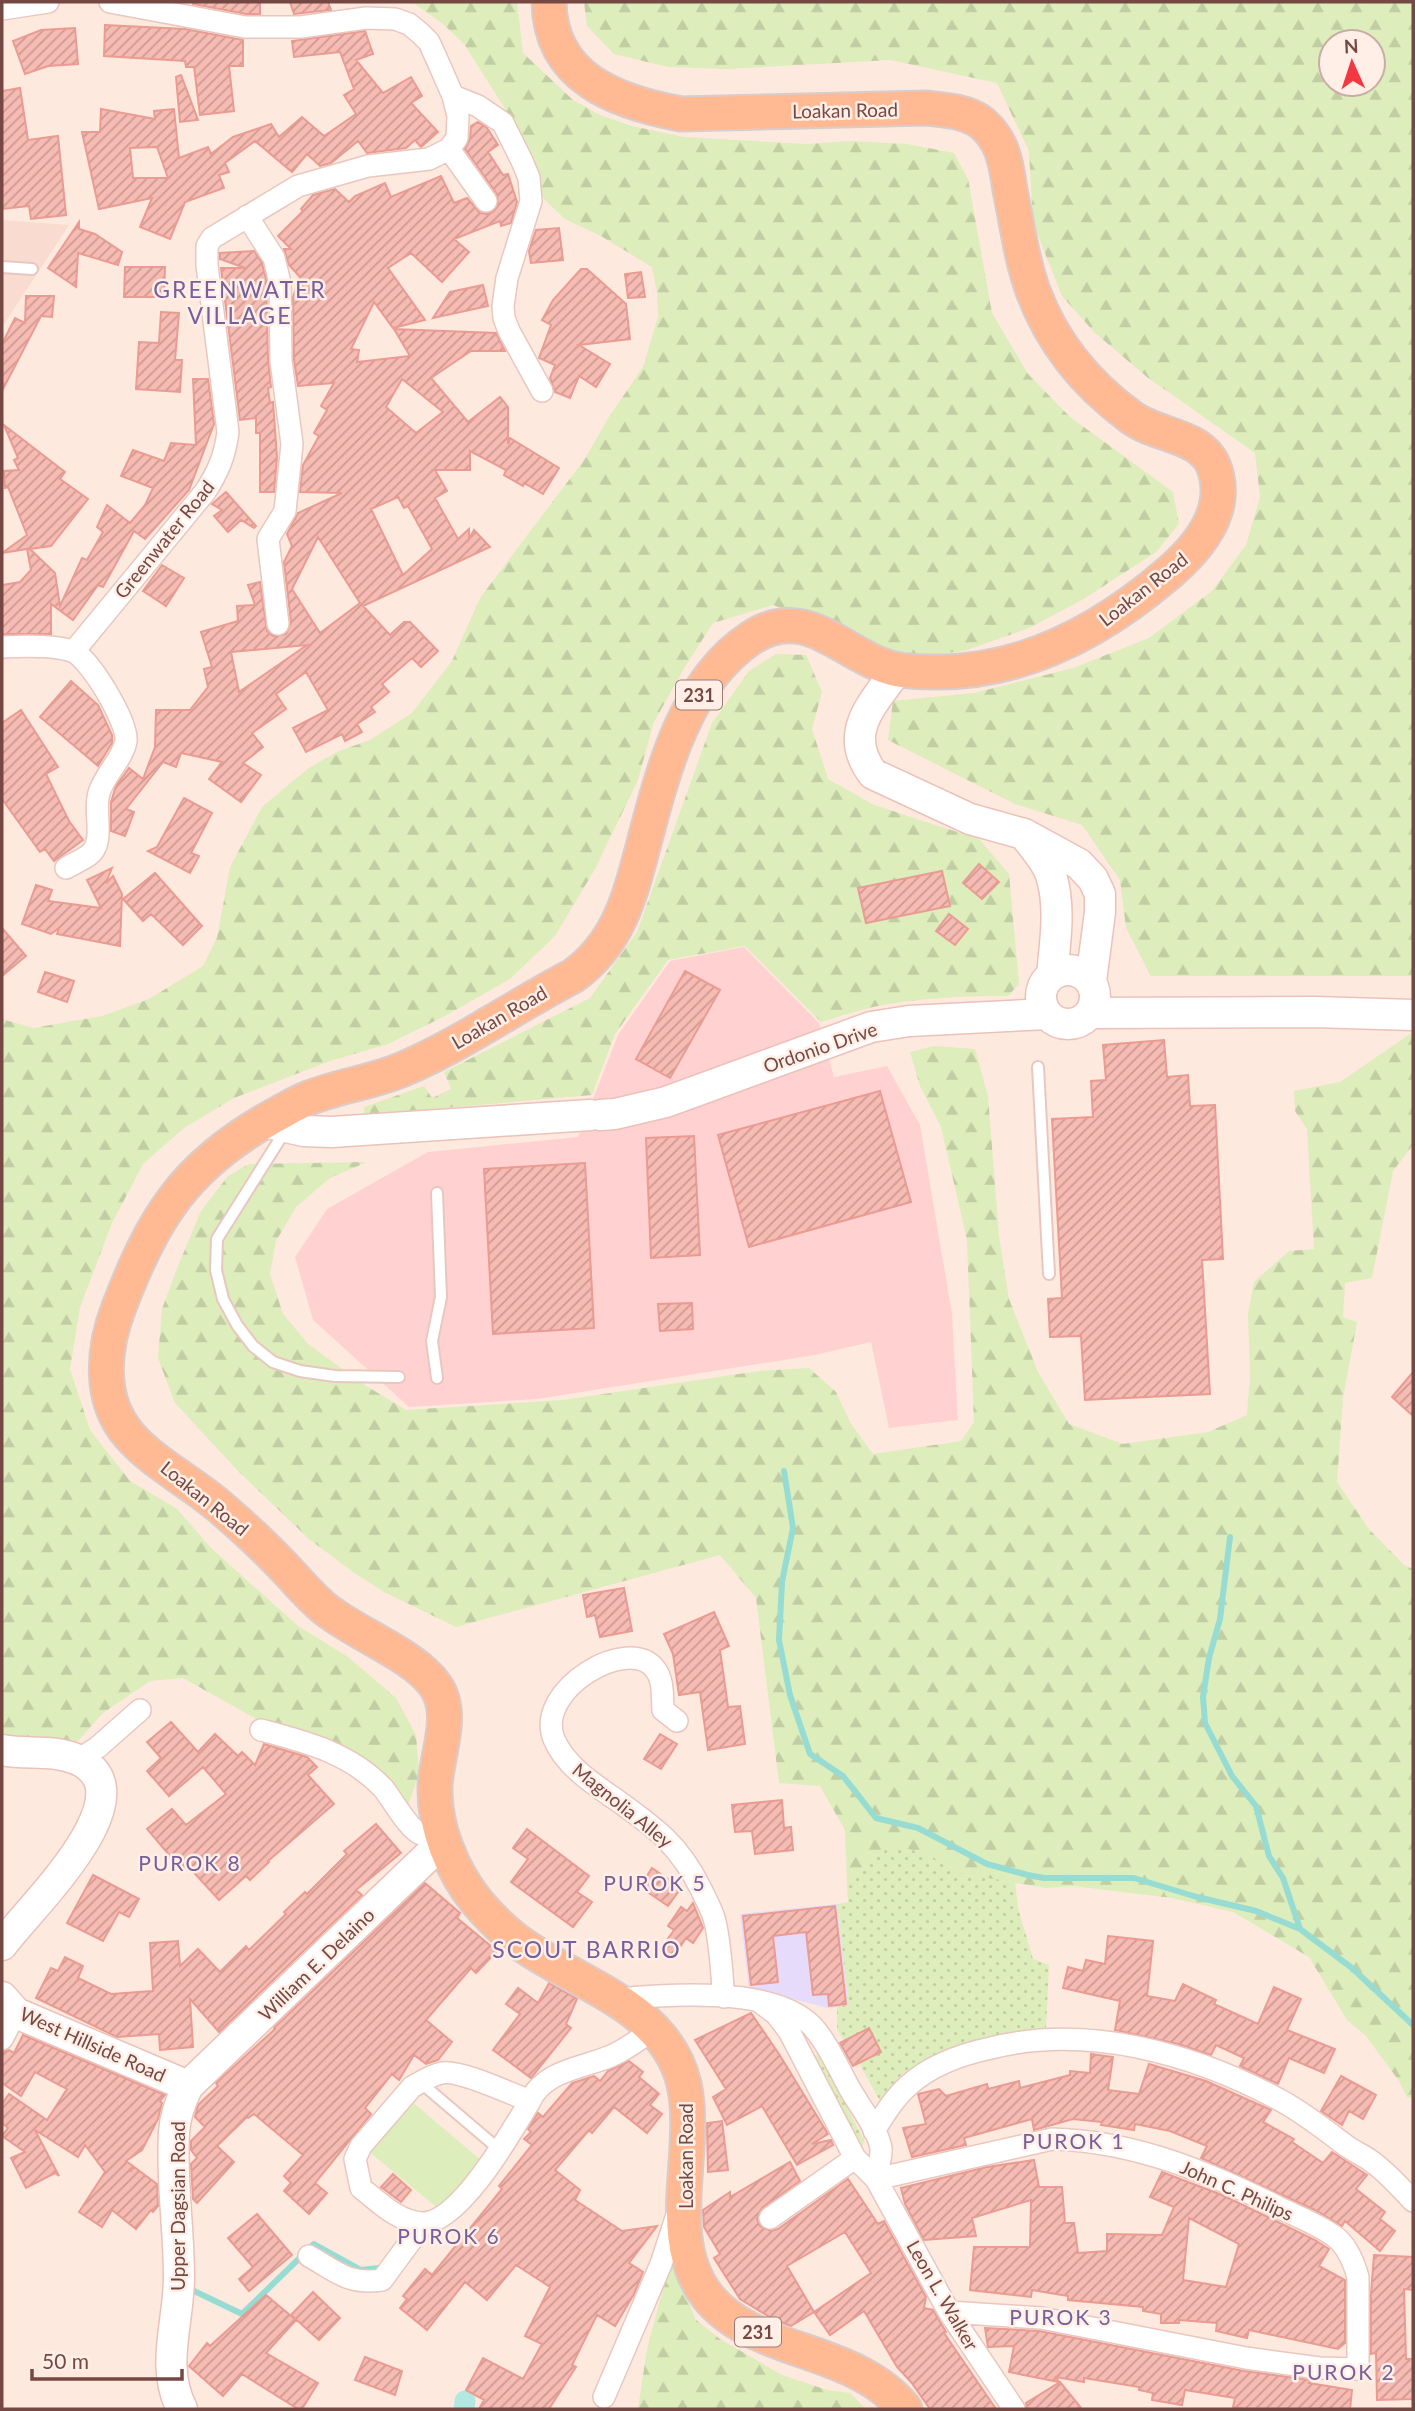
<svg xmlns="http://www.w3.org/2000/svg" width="1415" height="2411" font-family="Lato,sans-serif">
<defs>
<pattern id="forest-firs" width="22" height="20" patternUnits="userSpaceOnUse" patternTransform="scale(1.75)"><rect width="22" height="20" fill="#ddedbc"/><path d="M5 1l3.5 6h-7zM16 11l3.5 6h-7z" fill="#c1cda3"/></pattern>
<pattern id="park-dots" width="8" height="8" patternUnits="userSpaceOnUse" patternTransform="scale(1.75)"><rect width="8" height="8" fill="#ddedbc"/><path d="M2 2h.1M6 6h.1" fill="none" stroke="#c1cda3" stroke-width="1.8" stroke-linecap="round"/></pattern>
<pattern id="building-hatch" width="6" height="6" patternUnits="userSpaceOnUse" patternTransform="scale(1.75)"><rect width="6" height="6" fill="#f6bbb3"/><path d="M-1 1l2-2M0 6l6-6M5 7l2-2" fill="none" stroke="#cc9a93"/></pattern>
</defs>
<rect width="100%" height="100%" fill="#fee9de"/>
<path fill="#f9dbcf" d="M2,220L69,225L2,327Z"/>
<path fill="#ffd2d1" d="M744,947L819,1023L834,1077L887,1066L920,1125L952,1314L958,1420L889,1428L871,1342L815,1355L537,1399L409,1407L313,1320L295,1257L327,1209L428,1152L578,1137L618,1035L670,961Z"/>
<path fill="#e6dbfa" d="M837,1904L849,2006L828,2008L749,1988L740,1914Z"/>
<path fill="url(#forest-firs)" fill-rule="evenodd" d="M412,2H517L523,53L573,100L600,115L632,126L684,137L806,144L851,141L907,144L954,153L968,179L992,313L1028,374L1070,417L1173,492L1179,524L1156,552L1082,600L1029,628L964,651L904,658L773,605L713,623L683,670L653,724L638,780L595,869L555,936L510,979L445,1016L388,1044L330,1061L234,1098L184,1128L143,1164L112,1223L80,1307L70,1369L90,1430L130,1481L177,1509L212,1549L298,1626L348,1657L396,1698L416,1735L419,1773L407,1809L398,1789L386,1775L361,1755L338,1745L276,1730L183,1678L150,1681L103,1713L78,1741L48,1750L2,1740V1019L33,1028L102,1016L149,999L203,966L217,938L230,867L262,807L310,767L339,751L370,740L412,713L452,661L480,598L584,460L609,417L643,367L658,317L657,291L652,267L601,236L565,219L544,199L516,126L464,44L443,24Z
M584,2H1413V976H1151L1126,928L1120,880L1082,825L1015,804L888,740L893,701L974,693L1073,668L1149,638L1212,591L1246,545L1260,497L1255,453L1147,377L1094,332L1062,296L1033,223L1029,151L997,83L890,60L727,69L668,67L614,54L587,26ZM1331,42H1373V84H1331Z
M776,654L806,655L822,692L812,729L828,779L874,805L979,839L1009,874L1019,984L1008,996C963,996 917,998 873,1007C856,1011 838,1017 821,1022L745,946L668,960L615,1034L592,1095L364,1115V1107L424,1086L432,1098L451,1089L444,1072L590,998L637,932L712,723L749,671Z
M1410,1034H1413V1145L1393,1171L1372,1278L1345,1283L1343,1317L1357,1322L1343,1398L1337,1482L1368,1528L1404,1565L1413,1569V2099L1407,2097L1399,2081L1366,2036L1347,2020L1309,1957L1233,1912L1172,1898L1073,1886L1047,1888L965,1875L923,1852L890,1846L847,1883L845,1830L820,1786L779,1783L756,1598L720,1555L456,1627L384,1592L353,1572L309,1539L239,1472L175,1403L158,1358L162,1309L178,1266L201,1211L228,1176L249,1164L367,1162L330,1178L296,1207L276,1241L270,1274L283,1314L308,1344L363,1384L406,1410L563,1400L759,1371L809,1368L836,1392L851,1424L873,1454L961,1441L974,1422L967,1240L941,1127L920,1086L910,1052L934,1046L975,1049L988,1096L999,1236L1009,1299L1038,1372L1069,1424L1123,1444L1208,1432L1247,1415L1250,1375L1248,1313L1254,1282L1289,1251L1314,1249L1307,1129L1295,1111L1294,1091L1340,1082Z
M672,2255L695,2319L720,2339L782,2375L827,2390L850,2393L866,2409H638L647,2349Z"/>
<path fill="url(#park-dots)" d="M890,1846L923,1852L965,1875L1015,1882L1018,1908L1033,1959L1049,1965L1046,2028L926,2062L902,2074L880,2101L859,2063L881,2052L844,2041L837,2029V2007L849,2005L837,1904L848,1902L847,1883Z
M814,2055L820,2056L864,2140L863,2145L859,2146L812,2056Z"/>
<path fill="#ddedbc" d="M410,2100L483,2162L441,2211L367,2150Z"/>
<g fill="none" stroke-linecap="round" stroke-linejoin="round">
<path stroke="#97dcd3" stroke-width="6" d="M784,1471L793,1528L782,1582L779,1640L790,1695L810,1754L843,1776L876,1818L918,1828L987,1864L1028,1875L1044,1878H1134L1197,1897L1256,1911L1300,1929L1352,1968L1413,2025
M1230,1537L1220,1619L1209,1658L1203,1697L1205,1723L1232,1776L1256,1806L1269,1856L1283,1878L1300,1929
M186,2287L242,2314L314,2244L361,2270L379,2268"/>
<path stroke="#b1e9e2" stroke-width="21" d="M464,2409L465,2401"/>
</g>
<path fill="url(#building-hatch)" stroke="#ea9b92" stroke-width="2" fill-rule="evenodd" d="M193,2H260V14H246L193,4Z
M290,2H328L331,10L294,14Z
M105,25L185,29L243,40V66H229L234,111L200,115L194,67H186L185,61L104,56Z
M75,28L78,64L48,66L25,74L13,41L41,30Z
M365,31L373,54L356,60L383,93L411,77L422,96L411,103L438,132L421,147L415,140L406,148L367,153L358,141L331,163L320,166L307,154L292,172L255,141L225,163L229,172L219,175L224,188L185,202L170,239L140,227L152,198L99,209L82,132H100L101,109L155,119L154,111L174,109L179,158L208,147L211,154L233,137L271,124L279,137L302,117L324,136L356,114L344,95L354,89L340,52L294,57L292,41ZM157,147L168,178H133L130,148Z
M181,75L198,120L180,122L176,77Z
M20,88L28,140L58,136L66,215L31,219L29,206L2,209V91Z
M478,122L487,128L498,145L488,152L503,175L508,174L517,202L511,223L501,226L500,221L454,239L469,252L442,282L411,253L388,268L425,320L393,328L374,302L351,349L359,350L357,362L410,356L394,329L496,333L505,351H471L431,378L468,422L500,397L508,407V444L510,438L559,468L543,494L524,483L523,486L504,475L506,470L470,451V470H435L447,491L435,498L458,539L469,529V539L474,530L490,547L363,606L390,635L404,622H410L438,651L421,667L412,658L382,684L389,692L371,707L375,712L357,724L362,732L345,741L342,734L306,752L293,728L328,710L306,672L276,694L286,709L252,733L263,747L243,763L261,775L241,802L209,779L222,762L181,753L176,767L163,762L126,809L134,812L125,836L111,831V802L116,786L129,768L143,779L155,747L156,710H190L208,687L204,669L212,667L201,632L238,621L237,606L255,605L248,585L260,582L267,631L273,636L286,634L291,622L284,562L292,546L287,534L298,513L342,493L300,492L303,465L319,436L314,433L327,410L321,406L334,383L298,386L294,360L293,297L300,277L289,265L284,249H291L278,236L303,211L301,209L313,195L335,189L349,202L355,196L385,183L391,197L441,176L454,203L467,198L480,213L487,214L493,212L498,206L497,194L465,149L470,139L471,126ZM402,379L443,412L416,433L386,407ZM398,497L404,508L408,506L432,549L403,575L371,509ZM318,537L360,603L320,633L292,589ZM307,645L239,692L231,652Z
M79,222V229L95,234L122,252L118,265L78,253L76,287L48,268Z
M559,228L563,260L531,263L529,251L536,230Z
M254,251L262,263L266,279L268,361L271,387L268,388L270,403L273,402L277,457L274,492H260V433H256V418L240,420L221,268H245L220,259V253Z
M125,267H165L164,297H124Z
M581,269H587L626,304L630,339L579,345L610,364L596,387L579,376L570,398L555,392L550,378L555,365L539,358L551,325L542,320L553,300Z
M641,272L645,297L628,298L625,274Z
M483,285L488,306L433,318L450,292Z
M26,296H54L52,317L41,316L2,391V344L15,318L25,323Z
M161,312L179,313L175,360H182L180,392L136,389L139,342L159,343Z
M193,379H208L214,424L189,490L145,539L134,531L103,587L98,585L73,620L51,604V634H2V585L20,582L31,570L27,549L2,553L27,535L8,487L5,488L4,471L19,470L14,460L18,458L4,425L65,472L60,479L88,499L51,546L30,549L55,573L60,606L82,558L87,560L103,532L97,527L107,505L130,523L145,505L153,488L121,476L133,450L164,461L171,443L196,445Z
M226,492L256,526L254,528L241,520L228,532L214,516L222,510L212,504Z
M162,565L184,578L166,606L143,591Z
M71,681L98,705L112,735V743L98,766L40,717Z
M21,710L58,767L46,774L69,821L83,840L54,861L45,849L40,852L2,799V723Z
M184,798L212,813L191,853L199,856L190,873L148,851L157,847Z
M979,864L999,882L982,899L963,883Z
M112,868L106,883L113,876L122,894L120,946L57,934L59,928L51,934L22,924L36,885L52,890L48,901L101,908L87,880Z
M942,871L950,906L866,923L858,888Z
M155,873L202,926L183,945L151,914L143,921L123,899Z
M949,914L968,929L955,945L936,931Z
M2,928L26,956L2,976Z
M685,971L720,990L670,1078L636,1059Z
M45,972L74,981L67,1002L38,992Z
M1164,1040L1167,1077L1188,1075L1190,1106L1215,1105L1223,1259L1202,1260L1210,1394L1085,1400L1081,1336L1050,1337L1048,1299L1062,1298L1052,1119L1093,1117L1091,1081L1106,1080L1103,1045Z
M880,1091L911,1202L749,1247L718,1135Z
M694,1136L700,1255L651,1258L646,1138Z
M585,1163L594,1328L493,1334L484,1169Z
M692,1303L693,1329L660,1331L658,1304Z
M1413,1372V1416L1392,1397Z
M624,1588L632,1631L600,1637L595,1615L587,1617L583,1595Z
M714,1612L729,1646L720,1650L728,1707L740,1706L745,1744L708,1750L700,1692L679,1695L673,1654L664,1634Z
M171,1722L198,1752L215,1734L238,1756L242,1752L255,1765L264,1744L307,1757L317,1767L308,1775L334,1804L268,1861L269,1862L250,1880L246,1876L219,1900L187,1865L181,1869L147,1829L172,1809L186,1825L226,1794L203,1767L169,1796L147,1771L161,1758L147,1742Z
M660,1734L677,1744L661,1769L644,1759Z
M782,1800L784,1828L791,1827L793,1850L755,1854L752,1831L735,1832L732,1805Z
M376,1824L401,1853L356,1890L362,1895L219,2032L190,1999L193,2047L160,2050L159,2034L117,2037L36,1998L51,1968L58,1971L65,1957L83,1966L78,1978L111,1994L153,1991L150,1943L178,1941L180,1966L198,1949L220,1972L246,1946L249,1950L286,1914L284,1912L305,1892L307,1894L347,1854L344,1851Z
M527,1829L589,1876L577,1892L592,1902L573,1927L511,1882L528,1859L513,1848Z
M652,1868L681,1888L668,1906L640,1887Z
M93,1875L139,1899L129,1917L119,1912L103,1941L67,1923Z
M425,1883L460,1913L457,1918L497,1951L476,1973L471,1968L426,2020L452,2042L438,2060L426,2064L414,2055L399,2080L392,2074L365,2108L371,2114L315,2183L327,2193L309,2214L284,2191L291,2183L284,2176L303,2155L254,2114L248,2118L247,2117L217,2146L234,2162L197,2203L193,2199L191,2164L197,2158L191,2150V2141L205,2127L195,2117L198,2105L218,2086L216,2083L275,2029L274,2028Z
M693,1903L703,1928L693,1943L686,1938L673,1958L660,1950L674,1930L668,1926L681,1907L687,1911Z
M835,1906L846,2004L829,2006L828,1994L813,1995L806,1932L773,1936L778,1982L751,1985L743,1916Z
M1108,1936L1153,1941L1147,1996L1175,2001L1183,1984L1216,2000L1214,2004L1258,2024L1274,1987L1301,1999L1287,2030L1335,2049L1324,2073L1289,2058L1278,2084L1240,2066L1244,2058L1216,2045L1211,2055L1178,2044L1115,2030L1120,2001L1063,1988L1068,1967L1083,1971L1086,1960L1105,1964Z
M549,1983L577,1999L566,2024L571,2028L531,2078L493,2050L520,2014L506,2004L518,1988L538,2003Z
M751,2013L779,2054L828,2134L812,2144L831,2140L833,2145L797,2165L762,2106L727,2125L713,2097L726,2089L695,2040Z
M869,2028L881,2052L853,2066L840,2043Z
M23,2035L165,2095L160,2101L162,2103L158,2119L142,2150L126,2161L133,2166L130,2172L134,2167L157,2184L158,2206L153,2212L151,2210L136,2229L112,2210L102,2227L79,2212L105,2172L85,2145L78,2157L35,2130L59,2176L55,2173L26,2188L11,2158L25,2152L2,2136L8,2128L2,2123V2104L9,2094L47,2120L67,2089L35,2072L21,2096L2,2083V2052L9,2050L14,2053Z
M1091,2054L1113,2057L1108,2090L1139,2094L1149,2064L1206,2081L1271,2110L1263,2122L1294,2139L1292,2142L1323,2163L1332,2152L1367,2175L1356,2189L1385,2212L1380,2219L1395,2231L1380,2251L1345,2221L1342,2226L1315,2210L1201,2158L1207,2146L1170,2131L1135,2124L1134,2130L1101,2125L1102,2122L1073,2119L1034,2130L1032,2119L964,2138L966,2145L912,2157L903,2128L926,2124L918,2094L939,2089L946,2096L987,2084L988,2089L1019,2081L1020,2088L1070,2075V2071L1090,2073Z
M629,2061L643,2072L639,2077L659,2094L650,2105L662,2114L647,2133L614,2107L592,2133L589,2130L555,2170L580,2190L575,2200L622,2231L657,2226L629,2263L643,2272L634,2294L615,2326L597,2315L572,2365L576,2367L549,2409H479L484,2400L466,2390L483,2358L523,2379L542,2344L525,2336L550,2287L516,2265L487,2300L465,2282L427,2330L400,2308L407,2299L403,2296L425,2269L432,2275L502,2189L499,2186L532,2145L524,2139L531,2132L528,2129L538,2113L543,2117L572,2083L594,2076L600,2081L608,2071Z
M1341,2076L1376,2095L1363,2119L1349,2111L1342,2125L1321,2111Z
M722,2121L728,2170L708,2172L707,2123Z
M1034,2160L1039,2187H1062L1065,2223H1074L1078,2253L1107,2251V2234L1162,2235L1174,2207L1150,2197L1162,2172L1222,2195L1315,2240L1329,2249L1319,2266L1345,2280V2343L1338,2349L1249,2330L1247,2338L1216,2331L1217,2323L1179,2320V2323H1161V2314L1143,2311V2307L1068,2300V2296L1032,2290L1031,2297L970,2290L974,2247H1030L1031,2200L972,2218L976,2236L924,2240L905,2204L901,2188L987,2167ZM1189,2218L1239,2244L1226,2287L1183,2280Z
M790,2162L800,2181L762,2208L757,2219L760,2226L771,2231L778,2229L848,2179L878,2224L884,2221L926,2297L924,2308L933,2310L946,2332L944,2333L996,2409H930L911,2382L897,2367L864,2311L830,2335L814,2312L791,2326L773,2319L740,2299L714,2258L720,2254L704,2227L703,2210L730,2192V2197ZM845,2232L871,2273L814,2312L787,2266Z
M393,2174L411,2190L401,2202L381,2187Z
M257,2214L292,2255L249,2291L239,2279L253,2267L228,2238Z
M1374,2255L1413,2257V2290L1404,2289L1406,2359H1413V2399L1377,2400L1376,2353L1371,2354V2294Z
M313,2292L340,2318L319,2340L291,2315Z
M266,2295L296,2320L266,2353L318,2383L302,2409H298L242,2374L223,2396L189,2366L207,2343L210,2346Z
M985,2328L1039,2331L1244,2371L1310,2380L1309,2383L1352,2390L1350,2409H1245L1233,2407L1235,2398L1185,2390L1182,2405L1152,2400L1153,2393L1139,2390V2387L1084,2378V2382L1056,2377L1059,2382L1009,2372L1014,2346L988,2347Z
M365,2357L402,2371L395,2395L355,2380Z
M1060,2382L1082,2409H1027L1026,2403Z"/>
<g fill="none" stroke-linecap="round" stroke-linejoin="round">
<g stroke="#e8c7bf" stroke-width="14">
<path id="lane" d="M2,267L32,269
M1038,1067L1049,1274
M285,1131L217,1239L216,1270L223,1299L237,1325L253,1346L273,1362L300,1371L335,1376L399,1377
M437,1378L432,1341L441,1297L437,1193
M420,2082L501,2151"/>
</g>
<g stroke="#e8c7bf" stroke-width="24">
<path id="street" d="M2,9L48,2
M453,96L478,106L503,123L522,161L529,178L531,201L507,278L503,306L504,318L509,331L542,391
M449,149L486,201
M247,216L274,258L280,283L281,361L292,444L285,511L268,539L278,624
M2,647C20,646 54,645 72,651C89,657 128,722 126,741C123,759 104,775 99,793C93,812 106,842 89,855C82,860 73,864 66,868
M74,651L205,492C218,472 225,456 228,432L207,265V246L212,238L298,186L368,166L429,159L449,149L457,138L458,116L453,96L439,64L429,42L420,33L409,24L395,19L366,18L301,27H245L110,2
M677,1721L663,1710C662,1696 664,1680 655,1669C629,1634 534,1690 554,1739C565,1766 595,1785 618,1801C657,1829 679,1845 701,1889C705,1898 711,1908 714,1918C721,1943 721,1971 724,1997
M261,1730C306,1742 350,1753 383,1788C392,1799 409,1830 421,1834C427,1836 436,1834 442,1834
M78,1760L98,1747L140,1710
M618,1999C669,1994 775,1986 813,2027C829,2045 839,2070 851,2091C861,2108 877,2128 881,2148C882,2157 877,2170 876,2179
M760,2002L776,2014L789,2031L855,2158L876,2179L949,2312L1014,2409
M2,2039L16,2013
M530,2101C511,2094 459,2069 442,2073C431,2075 421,2082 412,2087L361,2146L355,2159L361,2188C379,2202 397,2221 421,2223C459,2225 512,2131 530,2101C544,2070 583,2068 611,2056C627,2049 639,2040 653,2029
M874,2131C884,2115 894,2098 909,2085C931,2065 963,2054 991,2048C1087,2024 1192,2053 1278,2099C1303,2112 1325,2130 1348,2147C1357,2153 1367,2157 1375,2164C1388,2174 1401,2188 1413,2201
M876,2179L1052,2139C1134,2141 1209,2172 1282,2209C1299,2217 1319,2225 1334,2236C1347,2245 1354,2263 1358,2277V2369L1319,2368L1246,2358L1041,2318L949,2312
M770,2218L855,2158
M309,2256C337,2272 349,2285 382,2280L424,2223
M604,2397L661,2264L677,2215"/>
</g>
<g stroke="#ebc2b9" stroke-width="33">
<path id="secondary" d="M897,670C872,705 842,733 873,774L970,819L1024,834L1079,864L1093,879L1100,894V912L1091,981
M1026,837C1035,849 1046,860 1051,875C1061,907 1055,943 1052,975
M1041 997a27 27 0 1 1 54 0a27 27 0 1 1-54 0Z
M1091,1013L1314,1012L1413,1015
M600,1115L615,1114L666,1102L871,1027L909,1021L1047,1014
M263,1122L304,1131L332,1132L590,1115
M2,1750C26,1755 52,1749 76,1759C155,1792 26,1911 2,1945
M2,1997L16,2013L188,2086
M182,2409C160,2367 179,2322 179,2277C179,2229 171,2180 174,2132C175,2116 181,2100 188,2086L427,1857L446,1844"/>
</g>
<g stroke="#d9cccb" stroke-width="37">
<path id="primary" d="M549,2C550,78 616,102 681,114L926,108C945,110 966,111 982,123C989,129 996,138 1000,147C1006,160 1008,176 1010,190C1017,223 1021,258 1033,291C1052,342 1087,385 1131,417C1157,437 1204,434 1215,470C1228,511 1199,547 1170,572C1104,629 1027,672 938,672C924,672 908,672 894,669C844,657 806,601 751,638C685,682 663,771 644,843C630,896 619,943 573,976C517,1005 465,1042 408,1067C376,1082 341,1085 309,1098C296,1103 284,1111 272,1117C185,1166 154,1216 119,1307C103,1348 98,1399 129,1435C153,1463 191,1482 219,1506C240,1524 261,1543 280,1563C295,1578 308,1595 324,1608C354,1633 414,1655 435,1685C456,1714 436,1755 435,1787C434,1827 452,1871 477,1902C493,1921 511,1938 532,1951C587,1987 667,2011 684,2084C699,2151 661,2238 708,2297C756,2356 854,2346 905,2409"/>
</g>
<use href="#lane" stroke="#fff" stroke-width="10"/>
<use href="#street" stroke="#fff" stroke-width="21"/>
<use href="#secondary" stroke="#fff" stroke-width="30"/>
<use href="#primary" stroke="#ffba94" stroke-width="33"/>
</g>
<g text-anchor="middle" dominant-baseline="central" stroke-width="5" stroke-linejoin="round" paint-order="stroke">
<g fill="#ffefe6" stroke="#9f7a75" stroke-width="2">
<rect x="676" y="680.5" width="46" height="29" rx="5"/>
<rect x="735" y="2317.5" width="46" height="29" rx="5"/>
</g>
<g font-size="18" font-weight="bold" fill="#764844">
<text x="699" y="695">231</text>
<text x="758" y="2332">231</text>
</g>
<g font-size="19" fill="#764844" stroke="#ffefe6">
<text transform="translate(845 110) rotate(-1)">Loakan Road</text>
<text transform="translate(164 539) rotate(-51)">Greenwater Road</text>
<text transform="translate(1143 589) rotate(-38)">Loakan Road</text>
<text transform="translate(499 1017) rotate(-30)">Loakan Road</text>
<text transform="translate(820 1047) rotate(-19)">Ordonio Drive</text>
<text transform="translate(205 1498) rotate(39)">Loakan Road</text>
<text transform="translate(623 1805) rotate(39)">Magnolia Alley</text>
<text transform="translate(316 1964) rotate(-44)">William E. Delaino</text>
<text transform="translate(93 2044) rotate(24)">West Hillside Road</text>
<text transform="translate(685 2156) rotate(-90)">Loakan Road</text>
<text transform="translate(1237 2190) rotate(24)">John C. Philips</text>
<text transform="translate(177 2206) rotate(-90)">Upper Dagsian Road</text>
<text transform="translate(943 2295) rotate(60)">Leon L. Walker</text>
</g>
<g font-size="21" letter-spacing="2" fill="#765f9b" stroke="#ffefe6">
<text x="190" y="1862">PUROK 8</text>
<text x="655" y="1882">PUROK 5</text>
<text x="1074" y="2140">PUROK 1</text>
<text x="449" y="2235">PUROK 6</text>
<text x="1061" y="2316">PUROK 3</text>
<text x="1344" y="2371">PUROK 2</text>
</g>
<g font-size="23" letter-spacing="2" fill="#765f9b" stroke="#ffefe6">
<text x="240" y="289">GREENWATER<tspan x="240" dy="26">VILLAGE</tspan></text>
<text x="587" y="1949">SCOUT BARRIO</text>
</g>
</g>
<rect width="1415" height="2411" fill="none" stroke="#764844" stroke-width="7"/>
<g transform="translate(1352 63) rotate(357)"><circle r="33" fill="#ffefe6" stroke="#c8aca5" stroke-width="2"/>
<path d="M0-5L12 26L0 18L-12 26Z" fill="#f53741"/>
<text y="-10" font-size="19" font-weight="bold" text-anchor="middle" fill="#764844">N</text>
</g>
<path d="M32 2369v10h150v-10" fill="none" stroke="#764844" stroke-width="3.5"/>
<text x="42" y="2369" font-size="21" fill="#764844" stroke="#ffefe6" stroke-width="5" paint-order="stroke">50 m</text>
</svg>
